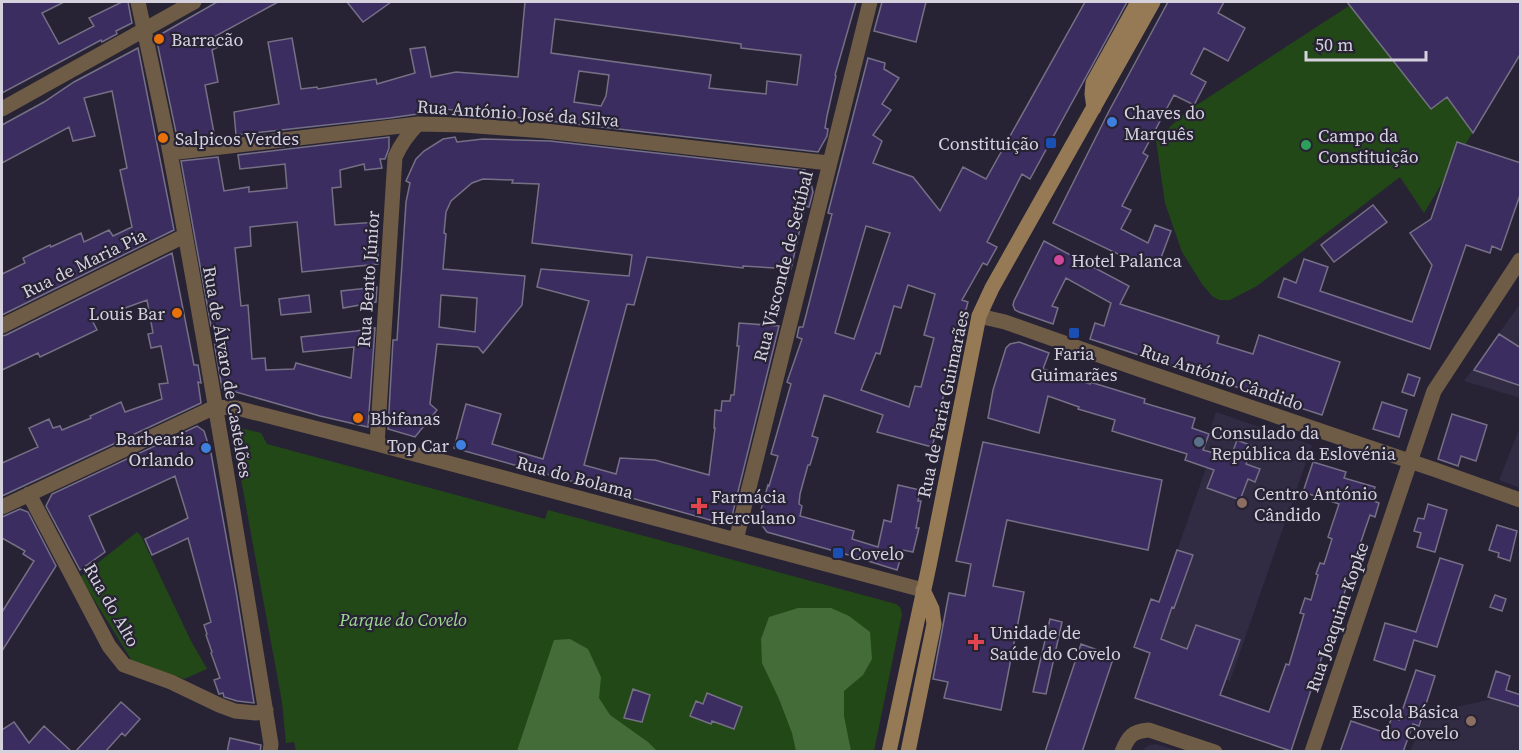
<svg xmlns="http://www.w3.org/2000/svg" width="1522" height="753" font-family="'Source Serif 4',serif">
<rect width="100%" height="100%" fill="#272335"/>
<path fill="#312b43" d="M1520,304V398L1464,381Z
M1216,412L1312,445L1230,681L1134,647L1151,599L1159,601L1210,457L1202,454Z
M1520,427V488L1499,480Z
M1520,694V751L1410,752L1425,714L1510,695Z
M1156,744L1178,751H1141L1149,745Z"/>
<path fill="#234818" d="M1355,2H1520V54L1424,213L1400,177L1257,286L1230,300H1219L1212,296L1202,284L1182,252L1165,203L1156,140L1186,112Z
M239,429H245L261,433L267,444L545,519L548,510L896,604L900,607L902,614L874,751H296L294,742L286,743L282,702L234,441V434Z
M137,532L141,536L191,641L207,669L184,679L132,661L80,577Z"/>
<path fill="#436c39" d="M798,608H831L849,616L870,632L872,659L863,675L844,691V716L851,751H796L792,733L779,699L762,663L761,639L769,617Z
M570,639L588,649L601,677L599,698L610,715L648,742L657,751H517L554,640Z"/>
<path fill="#3c2d61" stroke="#757085" stroke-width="1.5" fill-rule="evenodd" d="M2,2H64L42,13L59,44L94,26L89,18L122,2H128L132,23L116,31L117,34L102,42L101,40L2,93Z
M217,2H278L212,38L218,47L212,50L218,82L205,85L215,138L178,142L156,37Z
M347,2H391L363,22Z
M525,2H856L835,75L836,76L827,116L825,128L828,129L827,136L818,152L445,109V110L390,118L236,135L234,112L279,104L268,42L292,38L301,89L317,87L318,89L376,79L377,84L415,73L410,49L425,47L431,77L456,72L518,77ZM555,19L741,44V48L801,55L797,85L767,81L766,94L709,88L711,75L551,53ZM579,71L609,75L606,96L601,106L574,102Z
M882,2H926L916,42L874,31Z
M1085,2H1127L1030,179L1022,174L987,242L997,247L987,265L983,263L962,300L968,302L939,413L941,414L932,447L877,432L883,415L824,395L812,436L818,438L810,465H808L800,494L799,504L802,506L800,516L854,531L852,539L878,547L884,520L891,522L898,485L920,490L918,501H921L916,528H919L913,552L903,550L897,570L852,556L767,532L758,520L768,485L769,486L778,456L771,454L791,384L787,382L802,339L797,337L799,327H803L832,214L828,213L868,58L885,63L884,69L899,78L882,104L891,110L873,135L882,141L873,163L913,177L940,211L963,167L986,179ZM866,226L890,233L854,339L835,333ZM908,285L935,294L924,335L934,338L921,387L915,386L909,407L861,390L876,353L880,354L894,306L901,308Z
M1168,2H1224L1218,13L1245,28L1228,61L1204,48L1191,74L1206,82L1194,105L1174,95L1143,153L1148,156L1122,206L1131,210L1121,229L1148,243L1155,225L1171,231L1159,263L1142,257L1139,264L1053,223L1108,113Z
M1347,2H1521V53L1473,133L1447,97L1431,109Z
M138,48L174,230L2,315V274L25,263L23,258L50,245L51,247L81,233L84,242L109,230L113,236L132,227L120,170L127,168L112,91L84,98L95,136L73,141L69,127L2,163V125L44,102L74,82Z
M389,137V148L385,159H380L382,168L365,170L364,164L340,170L341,187L332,188L335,225L378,222V264L302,272L297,222L250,227L251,246L235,248L241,306L248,305L252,359L265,358L266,370L294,369L296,363L351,378L354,347L303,352L301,337L356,331L375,328L368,427L320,416L222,388L215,348L214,326H211L181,161L218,157L224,191L249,187V192L287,188L285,164L240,169L238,155Z
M455,137L457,142L483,139L550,141L805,170L810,179L813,192L809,207L805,206L791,269L743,266V268L647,257L634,305L627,304L584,465L616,474L620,458L655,460L709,475L715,428H714L715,410L721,411L722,401H730L731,395H734L739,346H737L739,323L779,326L731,520L724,524L454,448L466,404L501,414L492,444L543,459L589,301L537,287L541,269L629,276L632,255L532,243L539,184L512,183L513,180L483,179L472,183L451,201L446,212L444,233L446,234L443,269L525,276L522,305L483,353L478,347L437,344L430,404L437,410L415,437L388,429L393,340H397L406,202L410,183L406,181L416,159L424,151L443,139ZM441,295L477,298L475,332L439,327Z
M1457,142L1521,163V192L1501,250L1492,246L1490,253L1466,245L1430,349L1278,297L1284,278L1296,283L1304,259L1328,267L1320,291L1412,322L1432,265L1410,233L1431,219Z
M1373,205L1387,222L1334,262L1321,245Z
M1044,241L1129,286L1120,304L1219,336L1217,343L1253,354L1259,335L1340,362L1322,415L1090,339L1095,323L1104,326L1111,303L1066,278L1052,306L1058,308L1053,324L1019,312L1015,310L1013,305L1014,301Z
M172,253L194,365H198L201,383L198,382L201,403L2,496V463L38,447L29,428L49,419L53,428L60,426L62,430L91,418L90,416L121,402L125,412L162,399L159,384L168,383L161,346L151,348L148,334L153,333L147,300L92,320L97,330L40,357L38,353L2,370V336L6,335Z
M377,287L376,302L343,308L341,291Z
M309,295L311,312L281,315L279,299Z
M1499,334L1521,348V386L1474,370Z
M1019,342L1049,353L1043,369L1090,384V382L1113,389L1145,399L1144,403L1195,418L1192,428L1209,434L1203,450L1228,457L1229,454H1232L1237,440L1252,446L1246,464L1260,469L1255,482L1248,479L1240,500L1207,488L1214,470L1185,460L1187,454L1112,431L1115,420L1078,409L1079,407L1048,396L1039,433L988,418L993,390L1006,348L1010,344Z
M1408,374L1420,378L1414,396L1402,392Z
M1382,402L1407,410L1399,437L1373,429Z
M1452,414L1487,425L1476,461L1461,456L1458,466L1438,459Z
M197,426L204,431L211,453L236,591L254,703L237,701L224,697L223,693L219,694L214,680L220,678L211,653L212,652L206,635L207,634L204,625L211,622L188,538L152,555L145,539L188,518L175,476L89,516L105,552L80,570L46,506L52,494Z
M983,442L1162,480L1148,550L1007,520L993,586L1024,592L1001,710L944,698L948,682L933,679L949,593L965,596L971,564L956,561Z
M1313,462L1346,472L1344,478L1375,487L1371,500L1379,503L1375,517L1370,515L1353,565L1352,571L1358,572L1353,586L1347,584L1336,623H1333L1291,751L1135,698L1150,653L1134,647L1151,599L1159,602L1177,550L1193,555L1174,608L1172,607L1161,639L1187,649L1196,625L1240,640L1220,695L1269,712L1286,664L1289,665L1304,614L1300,613L1305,598L1311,600L1318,575L1316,574L1320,563L1324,564L1332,539L1328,537L1339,504L1303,492Z
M1428,504L1447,510L1435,552L1417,547L1421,533L1414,531L1418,518L1424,519Z
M20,509L28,512L56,566L2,651V612L34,561L23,554L25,551L2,538V517Z
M1497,525L1517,531L1510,561L1498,557L1499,553L1489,550Z
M1440,558L1463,565L1437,647L1414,640L1405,670L1374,660L1385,623L1416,632Z
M1495,595L1506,599L1502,611L1490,607Z
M1050,619L1062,622L1046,694L1033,692Z
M1081,644L1114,656L1082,752H1045Z
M1416,670L1435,676L1419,726L1413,724L1403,752H1340L1351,721L1386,733L1392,717L1399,720Z
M1496,671L1510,676L1506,690L1521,695V707L1488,697Z
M633,689L650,695L642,722L624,718Z
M707,693L742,707L734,729L712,721L711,724L690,716L696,701L703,704Z
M121,702L140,719L125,736L122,733L105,752H75Z
M14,722L29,743L44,726L72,752H2V730Z
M230,738L261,745L260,752H227Z"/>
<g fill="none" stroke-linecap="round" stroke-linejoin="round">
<path stroke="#6e5c46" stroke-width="15" d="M138,2C149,52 160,102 170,153C207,349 239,546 271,744L270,752
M2,109L194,2
M170,153L418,124L464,125L545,131L829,163
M979,316L1005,322L1138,369L1436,470L1520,500
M2,326L184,236
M377,444L395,157C401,144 408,134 418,124
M29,494L109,646L124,665L171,682L219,705L235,711L256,713L266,710
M2,507L215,407L237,408L377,444L923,590
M736,540L870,2
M1122,752C1128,736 1133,731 1149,730L1215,752
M1312,752L1434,391L1520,260"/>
<path stroke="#967a56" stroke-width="15" d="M1094,108L1092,94L1093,83L1138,2
M889,752L929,566L979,316L992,288L1153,2
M908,752L934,624L932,609L923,590"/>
</g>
<g fill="#e8710a" stroke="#272335" stroke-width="2">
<circle cx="159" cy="39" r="6"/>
<circle cx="163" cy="138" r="6"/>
<circle cx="177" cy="313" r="6"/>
<circle cx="358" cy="418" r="6"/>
</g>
<g fill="#3f7fe0" stroke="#272335" stroke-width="2">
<circle cx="1112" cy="122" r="6"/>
<circle cx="461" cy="445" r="6"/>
<circle cx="206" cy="448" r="6"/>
</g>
<g fill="#1a4fb4" stroke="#272335" stroke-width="2">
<rect x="1045" y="137" width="12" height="12" rx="3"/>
<rect x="1068" y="327" width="12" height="12" rx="3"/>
<rect x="832" y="547" width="12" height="12" rx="3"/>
</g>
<circle fill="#2e9e5b" stroke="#272335" stroke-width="2" cx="1306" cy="145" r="6"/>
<circle fill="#d1479c" stroke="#272335" stroke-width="2" cx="1059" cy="260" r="6"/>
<circle fill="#5c6f8a" stroke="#272335" stroke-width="2" cx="1199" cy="442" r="6"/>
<g fill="#8d6e63" stroke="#272335" stroke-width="2">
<circle cx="1242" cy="503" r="6"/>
<circle cx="1471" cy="721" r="6"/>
</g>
<g fill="#e0444e" stroke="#272335" stroke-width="2">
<path d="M696 497h6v6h6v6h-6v6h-6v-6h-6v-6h6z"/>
<path d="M973 633h6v6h6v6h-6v6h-6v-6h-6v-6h6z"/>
</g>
<g text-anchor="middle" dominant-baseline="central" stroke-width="4.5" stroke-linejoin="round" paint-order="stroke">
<g font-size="18" fill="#d5d2de" stroke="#272335" text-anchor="start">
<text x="171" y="39">Barracão</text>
<text x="1124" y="112">Chaves do<tspan x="1124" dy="21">Marquês</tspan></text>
<text x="1318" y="135">Campo da<tspan x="1318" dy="21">Constituição</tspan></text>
<text x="175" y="138">Salpicos Verdes</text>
<text x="1039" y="143" text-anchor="end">Constituição</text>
<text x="1071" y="260">Hotel Palanca</text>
<text x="165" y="313" text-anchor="end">Louis Bar</text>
<text x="1074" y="353" text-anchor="middle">Faria<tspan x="1074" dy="21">Guimarães</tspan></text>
<text x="370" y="418">Bbifanas</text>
<text x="1211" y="432">Consulado da<tspan x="1211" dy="21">República da Eslovénia</tspan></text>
<text x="194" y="438" text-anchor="end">Barbearia<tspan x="194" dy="21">Orlando</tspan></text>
<text x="449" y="445" text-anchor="end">Top Car</text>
<text x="1254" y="493">Centro António<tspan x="1254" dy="21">Cândido</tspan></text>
<text x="711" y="496">Farmácia<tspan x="711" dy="21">Herculano</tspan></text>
<text x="850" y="553">Covelo</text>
<text x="990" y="632">Unidade de<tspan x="990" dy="21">Saúde do Covelo</tspan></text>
<text x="1459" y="711" text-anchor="end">Escola Básica<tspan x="1459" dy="21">do Covelo</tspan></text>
</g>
<g font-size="18" fill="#d5d2de" stroke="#272335">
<text transform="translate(518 113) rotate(4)">Rua António José da Silva</text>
<text transform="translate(84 263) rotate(-26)">Rua de Maria Pia</text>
<text transform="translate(783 266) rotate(-76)">Rua Visconde de Setúbal</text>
<text transform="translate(368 279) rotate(-86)">Rua Bento Júnior</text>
<text transform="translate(228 372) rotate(80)">Rua de Álvaro de Castelões</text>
<text transform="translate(1222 377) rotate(19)">Rua António Cândido</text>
<text transform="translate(943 404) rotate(-78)">Rua de Faria Guimarães</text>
<text transform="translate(575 477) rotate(15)">Rua do Bolama</text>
<text transform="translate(112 605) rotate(60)">Rua do Alto</text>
<text transform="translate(1337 617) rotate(-71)">Rua Joaquim Kopke</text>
</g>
<g font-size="18" font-style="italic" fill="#9fdb8f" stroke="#272335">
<text x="403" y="619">Parque do Covelo</text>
</g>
</g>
<rect width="1522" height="753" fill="none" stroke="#d5d2de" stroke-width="6"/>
<path d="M1306 51v9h120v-9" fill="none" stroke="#d5d2de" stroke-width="3"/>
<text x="1315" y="51" font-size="18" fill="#d5d2de" stroke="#272335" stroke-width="4.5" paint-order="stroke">50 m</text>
</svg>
